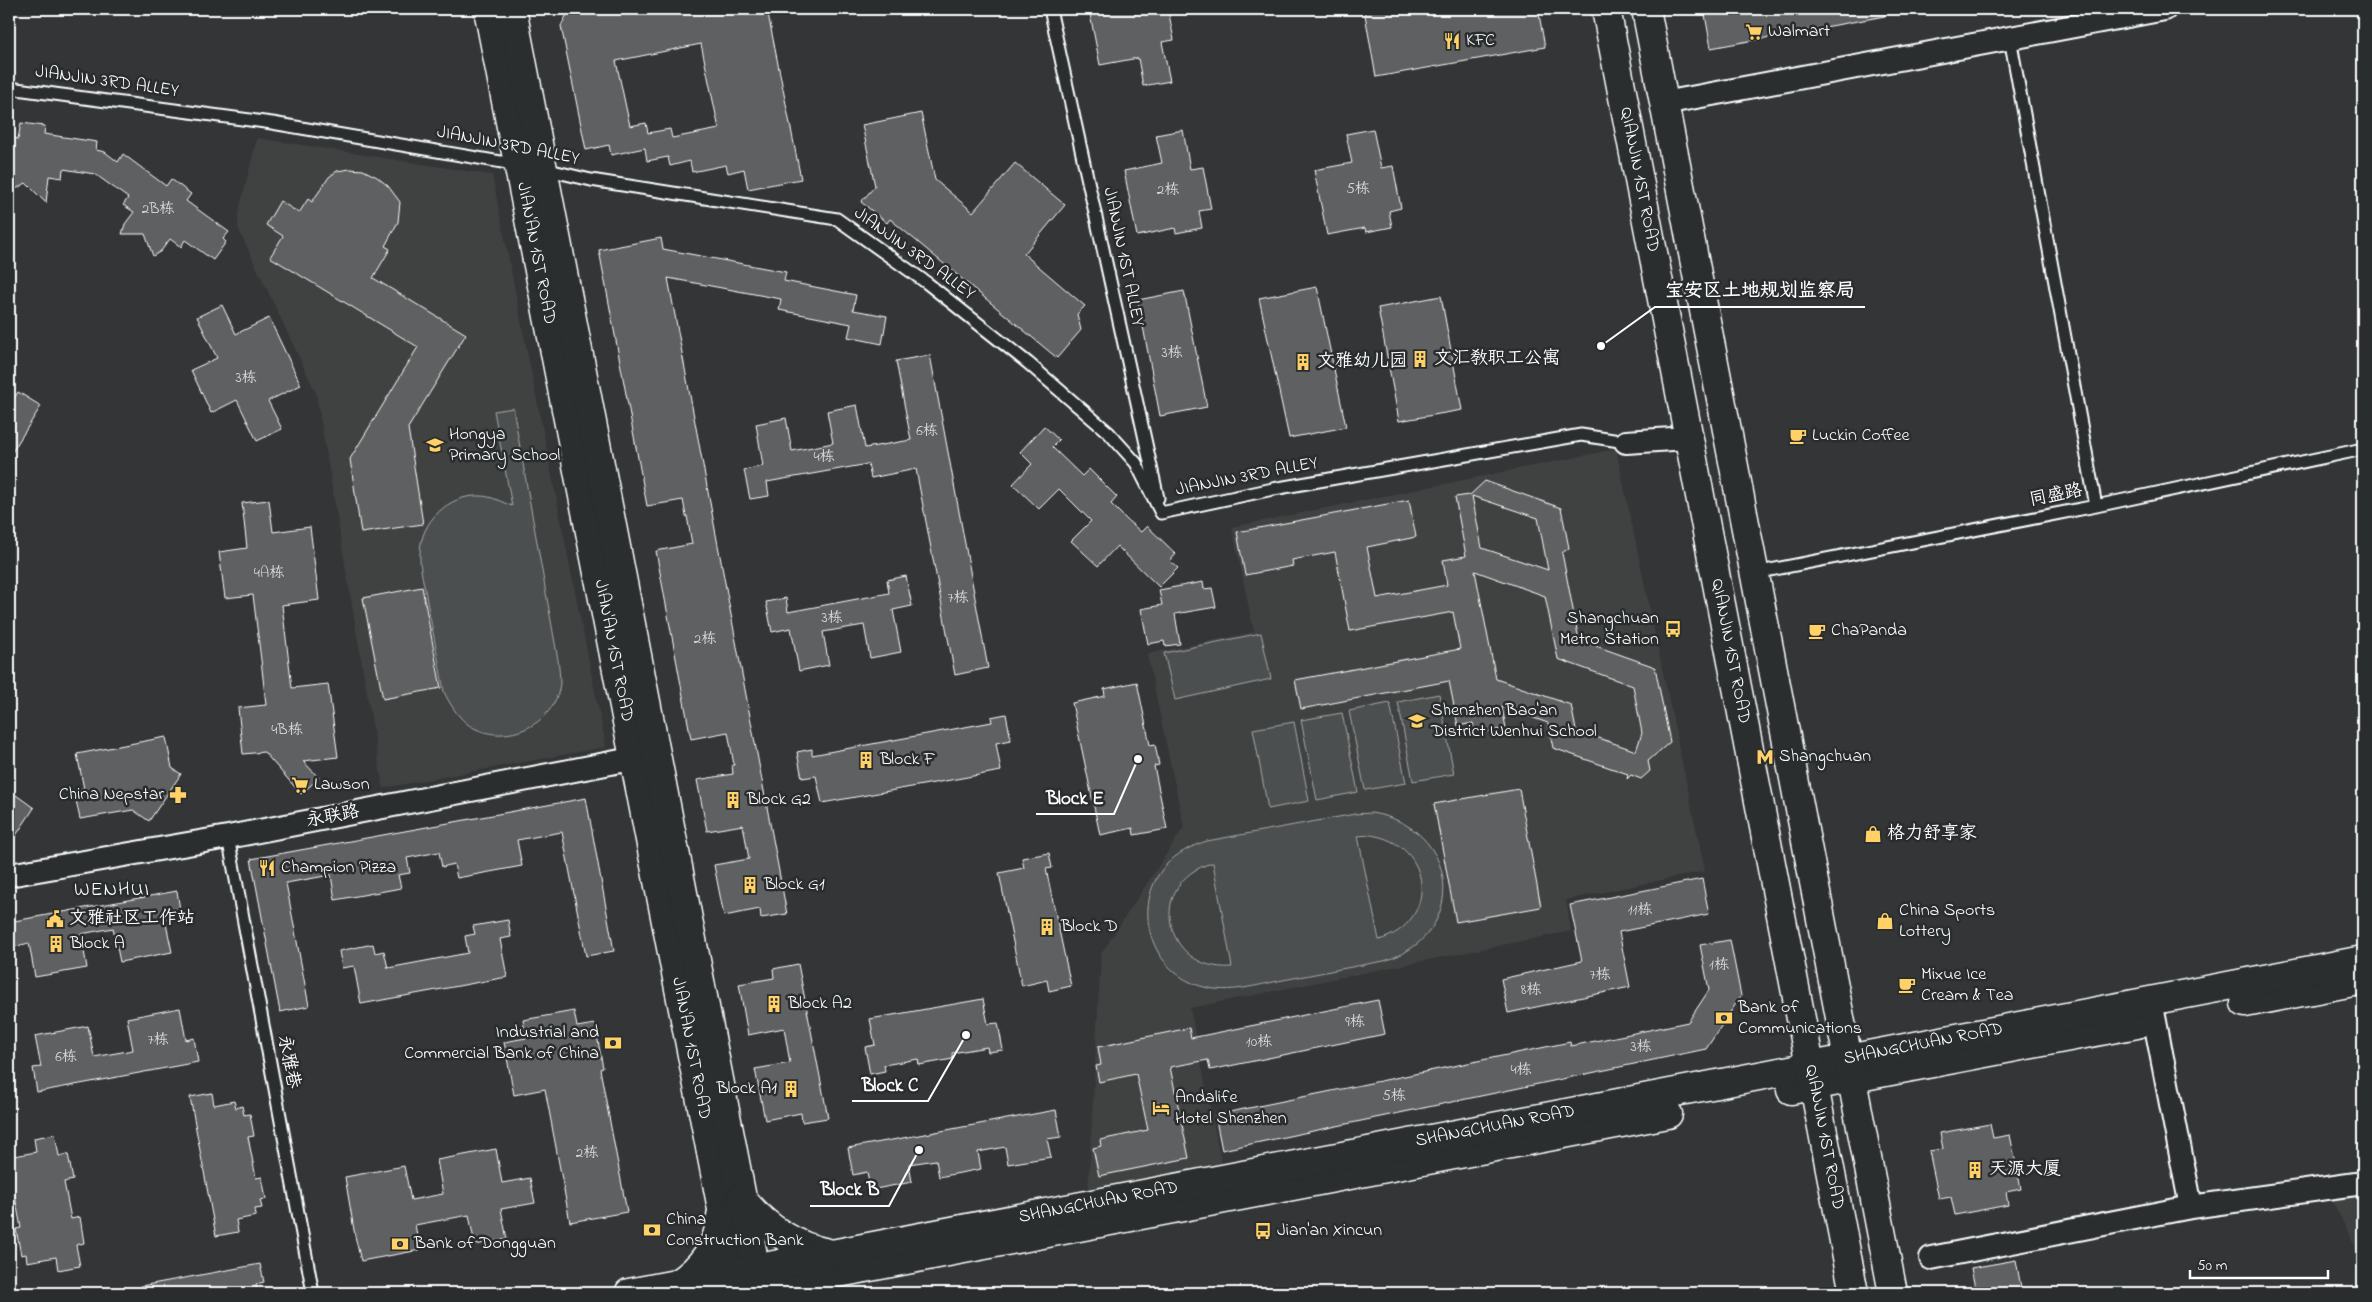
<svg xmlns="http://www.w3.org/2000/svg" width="2372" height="1302" font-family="'Indie Flower','LXGW WenKai TC',sans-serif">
<rect width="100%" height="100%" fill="#333536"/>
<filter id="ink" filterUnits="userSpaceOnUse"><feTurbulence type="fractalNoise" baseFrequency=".02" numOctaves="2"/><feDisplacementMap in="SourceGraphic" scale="10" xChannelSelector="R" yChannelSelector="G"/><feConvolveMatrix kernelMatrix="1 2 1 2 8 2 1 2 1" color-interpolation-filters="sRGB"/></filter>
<g filter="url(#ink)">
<path fill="#404243" d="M257,138L492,175L606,747L383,788L316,393L238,228V215Z
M1616,449L1705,871L1566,900L1571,931L1190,1008L1222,1166L1088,1193L1101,954L1184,827L1147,654L1254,632L1232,527Z
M2363,1193V1262L2332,1200Z"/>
<path fill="#4c4f50" stroke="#a6a7a8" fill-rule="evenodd" d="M513,408L558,660C559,668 560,676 560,683C556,727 500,749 466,723C456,714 450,704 444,692C439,662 433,632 427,602C425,586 419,569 420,553C420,522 449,494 480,496C492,496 501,502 512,506L494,411Z
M1261,633L1271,679L1175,700L1164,653Z
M1439,694L1454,774L1413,781L1398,702Z
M1390,703L1406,783L1365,790L1349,711Z
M1342,713L1358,792L1317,800L1301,720Z
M1294,722L1309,801L1268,809L1253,729Z
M1371,813C1460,826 1471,935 1384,961C1350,967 1316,974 1283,980C1257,985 1230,994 1204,987C1151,974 1130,907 1165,866C1177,853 1191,846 1207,841L1355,814ZM1370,835C1433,843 1440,922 1379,940L1358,836ZM1212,863H1213L1232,967C1163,972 1145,882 1212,863Z"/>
<path fill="#5f6162" stroke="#fff" fill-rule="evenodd" d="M583,9H767L801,179L748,189L744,169L728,173L726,165L692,172L690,161L670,166L668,157L647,161L645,148L611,155L609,145L586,150L561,26L567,14ZM701,44L719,129L672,138L670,129L648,133L646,123L630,126L616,61Z
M1089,9H1168L1174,40L1162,42L1170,81L1143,86L1138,58L1100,65Z
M1364,9H1538L1545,47L1376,77Z
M1704,9H1885V16L1711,48Z
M921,113L935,180L973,212L1015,163L1065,205L1024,254L1085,306L1077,314L1081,330L1057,358L890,219L887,223L861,202L875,186L862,125Z
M21,123L45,126L44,134L97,142L96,150L105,152L118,162L123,154L166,186L171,179L191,194L186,201L229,232L223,239L226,242L213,260L185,240L181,247L170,239L161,251L153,256L145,234H122L125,224L134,212L123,205L128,198L95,174L63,169L62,178L49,176L46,203L26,183L9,193V137L18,139Z
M1373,129L1381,168L1393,166L1401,208L1389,211L1392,227L1366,232L1365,228L1327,235L1314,170L1352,163L1346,134Z
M1183,130L1190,169L1203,167L1211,209L1199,211L1202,228L1176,233L1175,228L1137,236L1124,171L1162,163L1156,135Z
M350,169L363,170L377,177L388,186L400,202L398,222L385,246L390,249L373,278L466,334L408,428L423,524L361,533L350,459L418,347L270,257L283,236L266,225L280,201L299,213L308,199L312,202L329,177L337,171Z
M661,238L663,249L786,272L784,281L856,295L853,310L887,316L882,344L848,337L851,324L779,310L781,299L668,278L787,914L761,918L760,909L724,916L714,865L749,859L743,825L707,831L697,780L733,774L732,765H734L728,732L691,739L656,551L692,544L687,516H686L683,500L647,506L599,250Z
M1317,287L1346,427L1289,438L1259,298Z
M1184,291L1207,407L1160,416L1138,300Z
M1441,296L1462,410L1399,421L1378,308Z
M222,305L236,334L269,318L301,385L268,401L282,429L257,441L237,400L211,413L191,370L217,358L197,317Z
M930,355L988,668L955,675L916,469L871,478L868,464L767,482L769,496L750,499L744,470L763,466L756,424L786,418L792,451L833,443L827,411L857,405L865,448L911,440L896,361Z
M18,392L41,406L9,457V406Z
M1044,426L1059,440L1052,447L1082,476L1089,469L1117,497L1111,504L1127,520L1141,532L1147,526L1176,554L1170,561L1178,568L1159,587L1117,546L1098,566L1071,541L1091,521L1059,489L1039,509L1013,484L1032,464L1020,452Z
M1485,481L1561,508L1569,548L1562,553L1579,640L1655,667L1670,742L1648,761L1650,771L1641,779L1631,775L1627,779L1628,774L1553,748L1548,723L1502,707L1506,728L1475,734L1473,723L1458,726L1449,681L1301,709L1295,680L1460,649L1453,612L1350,631L1335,552L1292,560L1293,566L1245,575L1237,532L1409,500L1416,537L1367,547L1377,598L1447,585L1443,560L1466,556L1455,497L1470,495ZM1472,496L1538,518L1548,570L1482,548ZM1475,571L1545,596L1558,659L1633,686L1642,733L1636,751L1576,730L1571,705L1496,679Z
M269,500L273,532L310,527L319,600L282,605L292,688L328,684L338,757L303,761L319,778L301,794L264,752L243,754L238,708L266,705L261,660L253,595L225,598L219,552L247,548L242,503Z
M906,576L912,606L893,610L901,652L870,658L864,625L823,632L829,665L799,671L791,628L772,632L766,602L786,598L788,612L889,593L887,580Z
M1203,582L1204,589L1212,588L1216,607L1175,614L1180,644L1165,646L1164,641L1148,644L1141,609L1162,605L1159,590Z
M422,587L441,688L383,699L363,598Z
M1137,682L1150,745L1155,744L1159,765L1154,766L1167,829L1134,835L1133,828L1100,835L1072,703L1105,696L1104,689Z
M1006,714L1011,740L996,743L1001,771L822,803L816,776L802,778L797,752L812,749V755L992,722L991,717Z
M166,737L172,768L181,774L149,821L133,810L80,819L74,791L84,789L77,754Z
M1519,789L1541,907L1456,922L1434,804Z
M9,790L34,808L9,846Z
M586,798L614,951L586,956L562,832L517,840L522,866L457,878L454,864L442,867L439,852L407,858L410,873L398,875L401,888L335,900L331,875L286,883L309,1006L280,1012L251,859Z
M1049,853L1052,868L1046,869L1071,986L1049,991L1047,980L1022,986L999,873L1024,868L1022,858Z
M1702,879L1709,914L1619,932L1630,987L1508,1013L1501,979L1582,961L1570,905Z
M177,891L181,916L165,919L172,952L120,962L113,928L81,934L87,968L35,977L29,943L13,947L9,922Z
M508,920L511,937L500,939L507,977L361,1004L354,966L342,968L339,951L373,944L375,953L384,951L388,968L468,953L465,936L475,934L473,926Z
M1730,940L1741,996L1706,1049L1222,1150L1215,1115L1570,1042L1571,1046L1688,1022L1709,990L1700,945Z
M798,964L828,1118L802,1122L801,1113L765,1120L755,1069L790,1063L784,1028L748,1035L739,984L774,978L773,969Z
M983,999L988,1024L998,1023L1003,1050L988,1052L987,1047L952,1053L953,1059L919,1065L918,1059L884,1065L885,1071L870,1074L865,1047L875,1045L870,1019Z
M1378,1000L1385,1034L1210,1070L1208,1060L1170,1067L1189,1158L1099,1176L1093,1148L1101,1146L1100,1140L1148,1130L1136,1074L1099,1082L1096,1066L1101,1065L1098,1047L1189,1028L1191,1038Z
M180,1008L186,1040L194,1038L198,1062L37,1092L33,1068L41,1067L35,1036L88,1026L94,1057L133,1050L127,1018Z
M574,1011L577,1027L595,1024L603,1068L600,1069L627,1212L570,1222L545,1089L514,1095L504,1042L526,1038L523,1020Z
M212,1093L214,1105L234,1101L236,1108L242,1106L244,1115L250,1114L254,1136L248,1137L256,1178L262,1177L266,1199L260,1200L262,1208L255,1209L256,1216L236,1220L238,1232L216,1236L190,1097Z
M1056,1110L1061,1137L1047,1139L1051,1157L1008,1164L1005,1147L978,1152L981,1169L939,1177L936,1160L909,1164L912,1182L870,1190L867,1172L853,1175L848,1148Z
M1990,1124L1993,1138L2010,1135L2021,1189L2006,1192L2008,1205L1955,1215L1951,1197L1939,1199L1929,1151L1943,1149L1940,1133Z
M55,1134L59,1156L68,1154L73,1180L64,1182L71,1219L80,1217L84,1243L76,1245L80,1266L58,1270L56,1257L27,1262L26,1254L21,1255L16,1229L21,1228L14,1191L9,1192V1157L36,1152L34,1138Z
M496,1149L502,1183L530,1178L535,1203L501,1209L507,1239L475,1245L469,1215L415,1225L420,1250L361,1261L355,1236L345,1177L404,1166L411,1200L443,1194L437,1160Z
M2016,1260L2022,1293H1976L1971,1268Z
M260,1264L264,1282L256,1284L257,1293H219V1290L203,1293H142L141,1286Z"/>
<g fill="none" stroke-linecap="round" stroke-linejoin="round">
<g stroke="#fff" stroke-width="15">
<path id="lane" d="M1050,9L1158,498
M2010,38L2096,506
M9,88L272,123L519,165
M544,169L591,180L837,219L927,283L1028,363L1109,433L1136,463L1161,513L1273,489L1581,435L1626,442
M1755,573L2096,506L2363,449
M228,837L313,1293"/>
</g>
<g stroke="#fff" stroke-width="26">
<path id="street" d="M1664,103L2165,9
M1626,442L1688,438
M9,875L228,837L652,755
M2151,1001L2191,1207
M1931,1258L2191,1207L2363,1183"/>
</g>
<g stroke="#fff" stroke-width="31">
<g id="secondary">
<path id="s1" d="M488,9L738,1291"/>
<path d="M512,9L759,1286"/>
<path d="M2245,1003L2363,980"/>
<path d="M1791,1090L2137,1024"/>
<path d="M741,1198C764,1226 793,1246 828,1253"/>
<path d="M677,1284C701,1269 719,1245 721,1216"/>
<path d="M755,1289L1668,1114"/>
<path id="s2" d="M629,1293L2363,960"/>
</g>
</g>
<g stroke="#fff" stroke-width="31">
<g id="primary">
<path id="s3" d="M1606,9L1854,1293"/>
<path d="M1646,9L1893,1293"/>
</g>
</g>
<use href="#lane" stroke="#2a2d2e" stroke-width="11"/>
<use href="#street" stroke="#2a2d2e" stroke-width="22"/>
<use href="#secondary" stroke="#2a2d2e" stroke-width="28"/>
<use href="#primary" stroke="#2a2d2e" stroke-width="28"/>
</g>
</g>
<defs>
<g id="supermarket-bare" transform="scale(1.35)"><path d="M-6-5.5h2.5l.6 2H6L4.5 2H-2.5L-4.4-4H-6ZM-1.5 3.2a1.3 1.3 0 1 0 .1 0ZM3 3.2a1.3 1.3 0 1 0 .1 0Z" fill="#ffd166" stroke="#2a2d2e" stroke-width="2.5" paint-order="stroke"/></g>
<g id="restaurant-bare" transform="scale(1.35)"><path d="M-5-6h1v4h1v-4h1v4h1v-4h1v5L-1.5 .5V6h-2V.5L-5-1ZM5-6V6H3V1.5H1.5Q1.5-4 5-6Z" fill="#ffd166" stroke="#2a2d2e" stroke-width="2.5" paint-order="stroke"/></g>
<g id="building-bare" transform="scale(1.35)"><path d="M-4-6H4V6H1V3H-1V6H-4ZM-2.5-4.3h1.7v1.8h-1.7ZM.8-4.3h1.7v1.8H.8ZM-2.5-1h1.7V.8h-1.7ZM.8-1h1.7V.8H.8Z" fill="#ffd166" stroke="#2a2d2e" stroke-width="2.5" paint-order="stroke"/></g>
<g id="cafe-bare" transform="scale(1.35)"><path d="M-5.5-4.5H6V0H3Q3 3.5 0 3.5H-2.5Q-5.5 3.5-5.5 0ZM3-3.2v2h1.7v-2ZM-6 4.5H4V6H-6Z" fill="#ffd166" stroke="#2a2d2e" stroke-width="2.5" paint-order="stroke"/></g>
<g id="school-bare" transform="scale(1.35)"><path d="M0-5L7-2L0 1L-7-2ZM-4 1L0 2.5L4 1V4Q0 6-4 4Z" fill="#ffd166" stroke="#2a2d2e" stroke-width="2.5" paint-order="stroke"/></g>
<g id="bus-bare" transform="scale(1.35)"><path d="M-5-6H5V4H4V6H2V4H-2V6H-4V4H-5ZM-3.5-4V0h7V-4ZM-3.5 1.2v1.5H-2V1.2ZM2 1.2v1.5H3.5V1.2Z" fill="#ffd166" stroke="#2a2d2e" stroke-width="2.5" paint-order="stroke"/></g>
<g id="metro-bare" transform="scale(1.35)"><path d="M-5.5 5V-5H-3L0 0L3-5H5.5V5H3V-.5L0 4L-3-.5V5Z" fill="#ffd166" stroke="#2a2d2e" stroke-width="2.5" paint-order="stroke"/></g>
<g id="pharmacy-bare" transform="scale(1.35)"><path d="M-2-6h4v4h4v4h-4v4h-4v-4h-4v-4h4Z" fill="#ffd166" stroke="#2a2d2e" stroke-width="2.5" paint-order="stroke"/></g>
<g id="shop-bare" transform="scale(1.35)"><path d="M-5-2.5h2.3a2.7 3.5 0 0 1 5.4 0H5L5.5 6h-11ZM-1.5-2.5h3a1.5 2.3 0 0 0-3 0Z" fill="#ffd166" stroke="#2a2d2e" stroke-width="2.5" paint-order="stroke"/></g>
<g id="civic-bare" transform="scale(1.35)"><path d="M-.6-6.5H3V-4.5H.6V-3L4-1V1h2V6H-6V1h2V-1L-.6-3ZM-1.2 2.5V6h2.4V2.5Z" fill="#ffd166" stroke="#2a2d2e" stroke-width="2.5" paint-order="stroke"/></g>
<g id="bank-bare" transform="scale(1.35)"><path d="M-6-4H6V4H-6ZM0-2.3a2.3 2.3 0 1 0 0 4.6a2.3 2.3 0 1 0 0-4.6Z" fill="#ffd166" stroke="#2a2d2e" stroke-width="2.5" paint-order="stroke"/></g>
<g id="hotel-bare" transform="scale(1.35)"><path d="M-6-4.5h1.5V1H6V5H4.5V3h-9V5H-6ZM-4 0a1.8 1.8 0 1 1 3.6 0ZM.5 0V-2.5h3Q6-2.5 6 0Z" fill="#ffd166" stroke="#2a2d2e" stroke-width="2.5" paint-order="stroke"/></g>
</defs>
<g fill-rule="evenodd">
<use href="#supermarket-bare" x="1754" y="32"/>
<use href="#restaurant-bare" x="1452" y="41"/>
<use href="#building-bare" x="1420" y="359"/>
<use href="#building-bare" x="1303" y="362"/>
<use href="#cafe-bare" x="1798" y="436"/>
<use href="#school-bare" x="435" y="445"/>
<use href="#bus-bare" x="1673" y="629"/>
<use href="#cafe-bare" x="1817" y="631"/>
<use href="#school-bare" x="1417" y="721"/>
<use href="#metro-bare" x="1765" y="757"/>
<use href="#building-bare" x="866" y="760"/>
<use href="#supermarket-bare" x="300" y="785"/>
<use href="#pharmacy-bare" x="178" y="795"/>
<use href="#building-bare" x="733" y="800"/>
<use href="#shop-bare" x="1873" y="834"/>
<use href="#restaurant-bare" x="267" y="868"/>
<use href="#building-bare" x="750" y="885"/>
<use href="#civic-bare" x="55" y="919"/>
<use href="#shop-bare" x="1885" y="921"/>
<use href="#building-bare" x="1047" y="927"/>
<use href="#building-bare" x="56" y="944"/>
<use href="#cafe-bare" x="1907" y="985"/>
<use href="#building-bare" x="774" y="1004"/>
<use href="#bank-bare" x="1724" y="1018"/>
<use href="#bank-bare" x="613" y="1043"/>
<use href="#building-bare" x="791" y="1089"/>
<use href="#hotel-bare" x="1161" y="1108"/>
<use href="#building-bare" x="1975" y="1170"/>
<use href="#bank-bare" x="652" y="1230"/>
<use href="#bus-bare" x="1263" y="1231"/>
<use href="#bank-bare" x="400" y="1244"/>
</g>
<g text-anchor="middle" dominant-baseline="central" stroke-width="5" stroke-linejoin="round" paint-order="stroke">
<g font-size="15" fill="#d7d8d8">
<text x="1358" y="189">5栋</text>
<text x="1168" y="190">2栋</text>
<text x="158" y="209">2B栋</text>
<text x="1172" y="353">3栋</text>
<text x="246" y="378">3栋</text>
<text x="927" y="431">6栋</text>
<text x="824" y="457">4栋</text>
<text x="269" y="573">4A栋</text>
<text x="958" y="598">7栋</text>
<text x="832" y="618">3栋</text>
<text x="705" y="639">2栋</text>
<text x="287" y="730">4B栋</text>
<text x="1640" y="910">11栋</text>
<text x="1719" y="965">1栋</text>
<text x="1600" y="975">7栋</text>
<text x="1531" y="990">8栋</text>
<text x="1355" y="1022">9栋</text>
<text x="158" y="1040">7栋</text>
<text x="1259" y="1042">10栋</text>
<text x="1641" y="1047">3栋</text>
<text x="66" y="1057">6栋</text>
<text x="1521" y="1070">4栋</text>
<text x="1394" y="1096">5栋</text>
<text x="587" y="1153">2栋</text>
</g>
<g font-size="18" fill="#fff" stroke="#2a2d2e" text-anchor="start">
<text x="1768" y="32">Walmart</text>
<text x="1466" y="41">KFC</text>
<text x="1434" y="359">文汇教职工公寓</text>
<text x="1317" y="362">文雅幼儿园</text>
<text x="449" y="435">Hongya<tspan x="449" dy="21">Primary School</tspan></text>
<text x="1812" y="436">Luckin Coffee</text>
<text x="1659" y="619" text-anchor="end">Shangchuan<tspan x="1659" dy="21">Metro Station</tspan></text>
<text x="1831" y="631">ChaPanda</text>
<text x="1431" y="711">Shenzhen Bao'an<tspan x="1431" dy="21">District Wenhui School</tspan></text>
<text x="1779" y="757">Shangchuan</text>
<text x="880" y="760">Block F</text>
<text x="314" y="785">Lawson</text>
<text x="164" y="795" text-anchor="end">China Nepstar</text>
<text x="747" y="800">Block G2</text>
<text x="1887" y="834">格力舒享家</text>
<text x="281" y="868">Champion Pizza</text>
<text x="764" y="885">Block G1</text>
<text x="1899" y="911">China Sports<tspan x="1899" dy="21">Lottery</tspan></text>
<text x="69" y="919">文雅社区工作站</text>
<text x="1061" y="927">Block D</text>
<text x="70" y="944">Block A</text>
<text x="1921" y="975">Mixue Ice<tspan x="1921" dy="21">Cream &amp; Tea</tspan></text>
<text x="788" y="1004">Block A2</text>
<text x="1738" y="1008">Bank of<tspan x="1738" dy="21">Communications</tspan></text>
<text x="599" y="1033" text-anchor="end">Industrial and<tspan x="599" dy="21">Commercial Bank of China</tspan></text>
<text x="777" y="1089" text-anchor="end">Block A1</text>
<text x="1175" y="1098">Andalife<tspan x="1175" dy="21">Hotel Shenzhen</tspan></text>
<text x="1989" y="1170">天源大厦</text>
<text x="666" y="1220">China<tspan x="666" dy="21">Construction Bank</tspan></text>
<text x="1277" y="1231">Jian'an Xincun</text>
<text x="414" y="1244">Bank of Dongguan</text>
</g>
<g font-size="18" fill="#fff" stroke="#2a2d2e">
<text transform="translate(107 82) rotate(8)">JIANJIN 3RD ALLEY</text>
<text transform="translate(508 146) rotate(11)">JIANJIN 3RD ALLEY</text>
<text stroke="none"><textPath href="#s3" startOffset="174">QIANJIN 1ST ROAD</textPath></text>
<text stroke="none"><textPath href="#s1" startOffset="249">JIAN'AN 1ST ROAD</textPath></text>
<text transform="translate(914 254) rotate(36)">JIANJIN 3RD ALLEY</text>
<text transform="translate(1123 257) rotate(78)">JIANJIN 1ST ALLEY</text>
<text transform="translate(1247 477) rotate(-11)">JIANJIN 3RD ALLEY</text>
<text transform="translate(2056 496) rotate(-11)">同盛路</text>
<text stroke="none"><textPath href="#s1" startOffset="654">JIAN'AN 1ST ROAD</textPath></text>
<text stroke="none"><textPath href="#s3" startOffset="654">QIANJIN 1ST ROAD</textPath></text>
<text transform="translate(333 817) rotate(-11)">永联路</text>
<text stroke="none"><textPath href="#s2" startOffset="1318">SHANGCHUAN ROAD</textPath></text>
<text stroke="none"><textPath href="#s1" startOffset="1059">JIAN'AN 1ST ROAD</textPath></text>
<text transform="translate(288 1062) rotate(79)">永雅巷</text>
<text stroke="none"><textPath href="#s2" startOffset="882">SHANGCHUAN ROAD</textPath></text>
<text stroke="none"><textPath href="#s3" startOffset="1149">QIANJIN 1ST ROAD</textPath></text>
<text stroke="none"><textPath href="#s2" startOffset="478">SHANGCHUAN ROAD</textPath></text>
</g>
<g font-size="20" letter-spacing="1" fill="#fff" stroke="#2a2d2e">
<text x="112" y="890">WENHUI</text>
</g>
</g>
<path fill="none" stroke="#fff" stroke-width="2" d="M1601 346L1655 307H1865M1138 759L1114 814H1036M966 1035L928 1101H852M919 1150L889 1206H810"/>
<g fill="#fff" stroke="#2a2d2e" stroke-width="2">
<circle cx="1601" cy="346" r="5"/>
<circle cx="1138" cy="759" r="5"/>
<circle cx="966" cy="1035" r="5"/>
<circle cx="919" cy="1150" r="5"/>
</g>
<g font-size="19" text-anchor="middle" font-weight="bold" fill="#fff" stroke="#2a2d2e" stroke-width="5" stroke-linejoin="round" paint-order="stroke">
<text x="1760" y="296">宝安区土地规划监察局</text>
<text x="1075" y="804">Block E</text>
<text x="890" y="1091">Block C</text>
<text x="850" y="1195">Block B</text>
</g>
<rect width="2372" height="1302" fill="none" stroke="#2a2d2e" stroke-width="30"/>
<rect x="15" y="15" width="2342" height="1272" fill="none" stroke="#fff" stroke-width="2" filter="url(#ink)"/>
<path d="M2190 1270v8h138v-8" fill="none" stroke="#ffffff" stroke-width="2.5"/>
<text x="2197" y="1270" font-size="15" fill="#ffffff" stroke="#2a2d2e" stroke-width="4" paint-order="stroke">50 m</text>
</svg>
